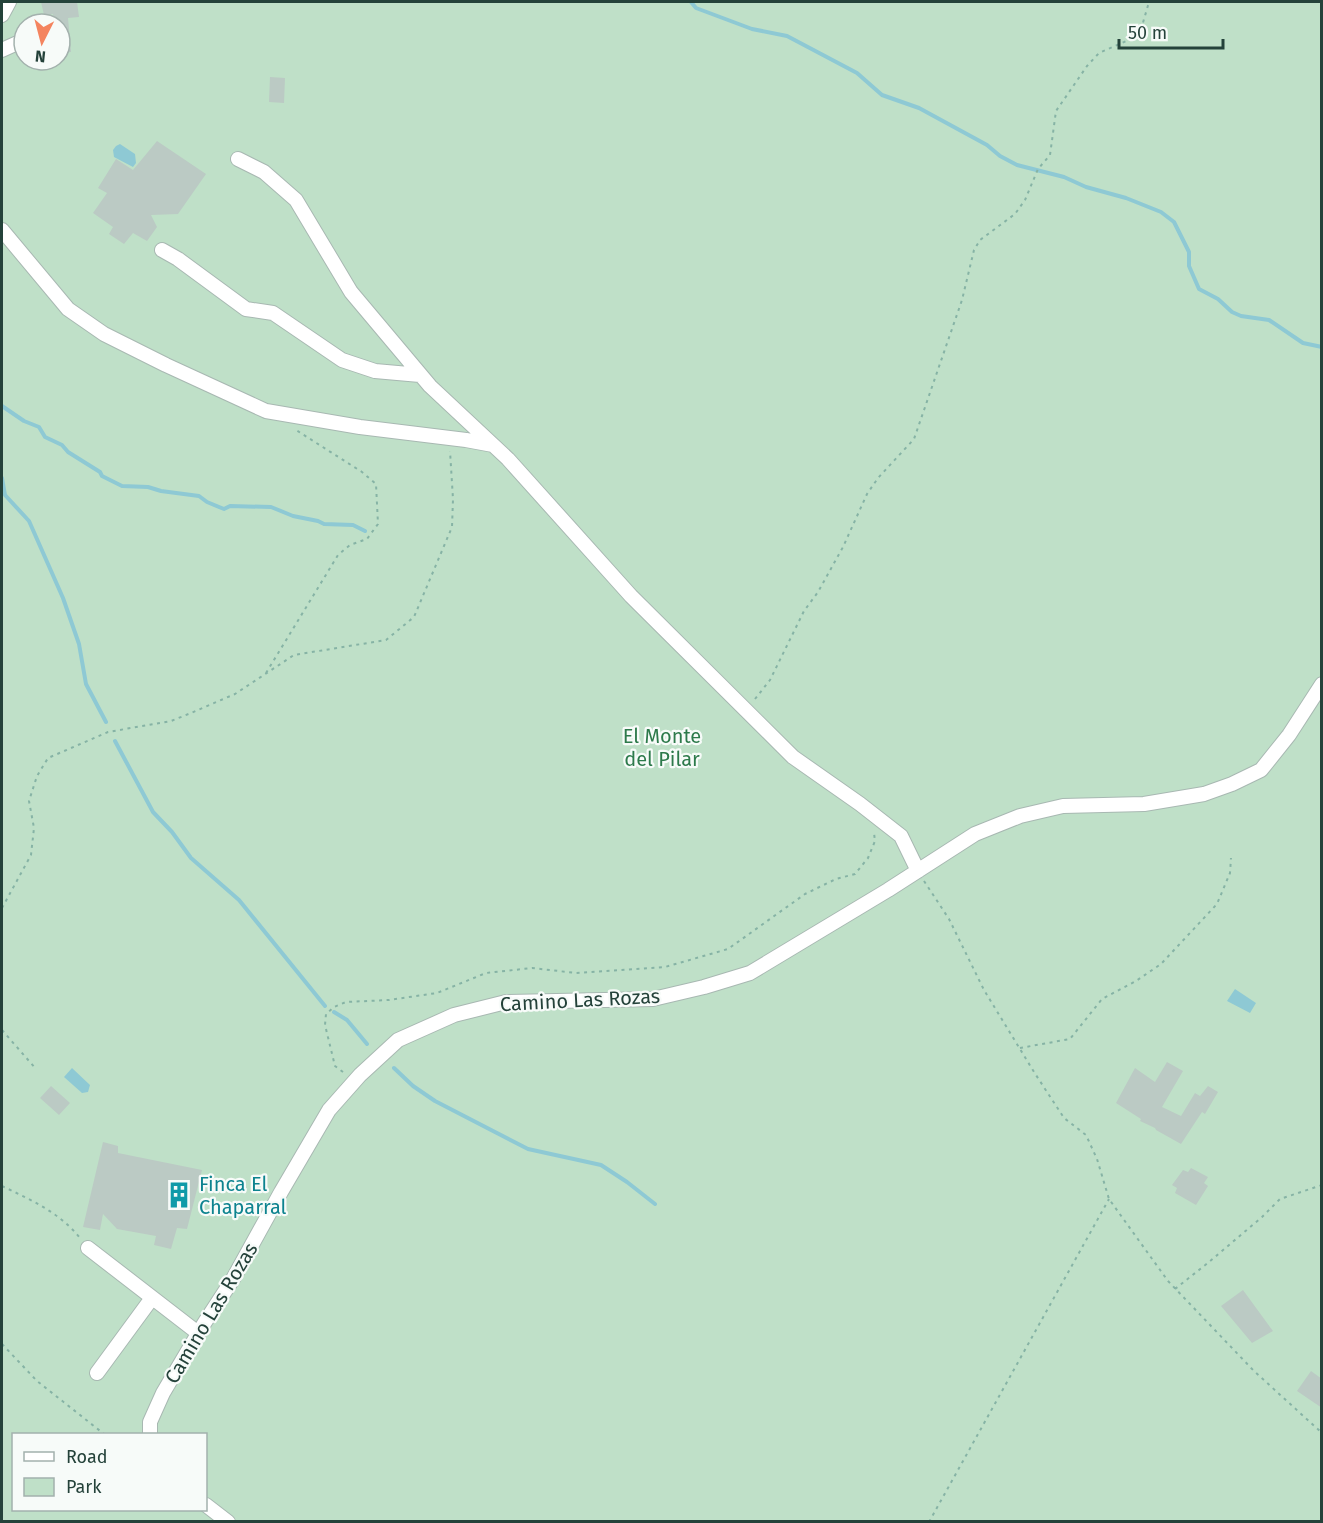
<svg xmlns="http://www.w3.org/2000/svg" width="1323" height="1523" font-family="'Fira Sans',sans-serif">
<rect width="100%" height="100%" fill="#e6efeb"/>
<path fill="#bfe0c8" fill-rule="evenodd" d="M2,2H1321V1521H2ZM24,24H60V60H24ZM14,1434H206V1510H14Z"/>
<path fill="#8ec9d4" d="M120,144L135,154L136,163L133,167L114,157L113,150L116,146Z
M1235,989L1256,1003L1250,1013L1227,1001Z
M72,1068L90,1085L88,1092L82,1093L64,1077Z"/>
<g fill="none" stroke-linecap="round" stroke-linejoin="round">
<path stroke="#8ec9d4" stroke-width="4" d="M691,2L696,8L752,29L787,36L857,73L882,95L919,108L987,145L1000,156L1017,165L1064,177L1086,187L1126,198L1161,212L1174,222L1189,252V266L1199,289L1218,299L1232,312L1241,316L1269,320L1303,343L1322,347
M2,406L24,421L39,427L45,437L62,445L68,452L100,472L102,476L122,486L148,487L161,491L199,496L207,502L224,509L230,506L271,507L293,516L318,521L324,524L353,525L365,531
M2,478L5,495L29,521L63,598L79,644L86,684L106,722
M115,741L153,812L172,832L191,858L239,900L325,1006
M334,1012L347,1020L367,1044
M394,1068L413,1086L435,1101L528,1149L601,1165L627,1182L655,1204"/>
</g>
<path fill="#bbcac4" d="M41,2H77L79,17L68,18L71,52L60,53V24H54L53,14L44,15Z
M270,77L285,78L284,103L269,102Z
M157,141L206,174L178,214L151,215L157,227L147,241L133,233L124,244L109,234L113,227L93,213L107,193L98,188L116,159L133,170Z
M1167,1062L1183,1071L1162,1107L1181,1116L1195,1093L1200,1096L1208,1086L1218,1092L1205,1114L1202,1112L1181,1144L1156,1130L1155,1128L1140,1121L1141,1119L1116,1103L1135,1068L1155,1082Z
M51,1086L70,1103L59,1115L40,1098Z
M103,1142L118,1146V1153L202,1170L187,1229L177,1228L171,1249L154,1245L156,1236L117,1229L103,1214L100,1230L83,1227Z
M1191,1168L1208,1177L1204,1183L1208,1186L1196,1205L1175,1193L1177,1188L1172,1185L1183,1170L1188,1172Z
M1243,1290L1273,1331L1252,1343L1221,1306Z
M1311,1371L1322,1379V1408L1297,1391Z"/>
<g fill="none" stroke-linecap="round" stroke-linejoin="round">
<g stroke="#a8b8b2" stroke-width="16">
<path id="minor" d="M2,15L9,2
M2,50L24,40
M238,159L264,172L296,200L351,292L430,386L508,459L631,596L793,757L860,804L901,836L918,871
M2,230L68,309L104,334L166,365L266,411L360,427L466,440L493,445
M162,250L178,259L246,309L273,313L342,360L375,371L420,375
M88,1248L198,1333
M97,1373L152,1298
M150,1434V1422L163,1393L205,1322L233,1279L281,1192L329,1110L360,1075L398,1040L454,1015L506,1002L653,999L704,987L750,973L888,890L975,834L1020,816L1063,806L1144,804L1204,794L1232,784L1261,770L1289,735L1322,684
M206,1505L228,1522"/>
</g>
<path stroke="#86b3a5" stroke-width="2" stroke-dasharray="3 4.5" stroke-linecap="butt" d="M266,673L338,555L350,545L367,539L378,524L376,484L362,472L296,430
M755,699L770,680L804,611L818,592L843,547L867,494L878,478L914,439L962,300L974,250L980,240L1015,214L1025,200L1038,169L1050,155L1056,111L1087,66L1099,53L1133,38L1142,26L1149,2
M924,881L949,919L984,990L1034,1072L1064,1118L1086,1135L1097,1159L1109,1199L1168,1281L1254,1371L1322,1433
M2,908L31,855L34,828L29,801L37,776L48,758L108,732L171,721L191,713L235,694L294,655L386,640L414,617L452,527L453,499L450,451
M2,1030L36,1069
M1020,1048L1070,1039L1102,999L1136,981L1161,964L1217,904L1230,873L1231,858
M343,1072L335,1066L325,1025L326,1014L334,1007L346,1002L389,1000L437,993L486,973L532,968L576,973L665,967L728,949L805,894L836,879L855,874L868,858L875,841L874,833
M2,1186C31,1200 59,1212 80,1238
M1175,1289L1209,1262L1262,1217L1280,1199L1322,1185
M2,1344L37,1381L104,1434
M929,1522L1109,1199"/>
<use href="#minor" stroke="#fff" stroke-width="14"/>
</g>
<defs>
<g id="building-bare" transform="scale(2.07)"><path d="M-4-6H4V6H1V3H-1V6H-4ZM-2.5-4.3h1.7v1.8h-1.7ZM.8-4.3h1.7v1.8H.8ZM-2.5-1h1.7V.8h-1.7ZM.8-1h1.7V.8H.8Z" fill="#0f9aa8" stroke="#f7fbf9" stroke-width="2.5" paint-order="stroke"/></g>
</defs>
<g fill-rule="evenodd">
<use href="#building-bare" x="179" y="1195"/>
</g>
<g text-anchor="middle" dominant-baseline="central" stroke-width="4.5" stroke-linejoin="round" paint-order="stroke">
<g font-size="20" fill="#2d7a4b" stroke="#f7fbf9">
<text x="662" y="736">El Monte<tspan x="662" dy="23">del Pilar</tspan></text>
</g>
<g font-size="20" fill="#24423a" stroke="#f7fbf9">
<text transform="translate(580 1000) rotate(-3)">Camino Las Rozas</text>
<text transform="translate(211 1313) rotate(-59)">Camino Las Rozas</text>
</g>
<g font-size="20" fill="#0d838f" stroke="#f7fbf9" text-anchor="start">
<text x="199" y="1184">Finca El<tspan x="199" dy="23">Chaparral</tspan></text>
</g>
</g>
<rect width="1323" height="1523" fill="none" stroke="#24423a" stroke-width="6"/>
<rect x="12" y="1433" width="195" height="78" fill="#f7fbf9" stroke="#a3b1ad" stroke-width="1.5"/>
<rect x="24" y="1452" width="30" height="9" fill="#ffffff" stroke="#a3b1ad" stroke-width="1.5"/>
<text x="66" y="1463" font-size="18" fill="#24423a">Road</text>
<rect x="24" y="1478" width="30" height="18" fill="#bfe0c8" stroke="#a3b1ad" stroke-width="1.5"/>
<text x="66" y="1493" font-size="18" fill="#24423a">Park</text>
<g transform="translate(42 42) rotate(186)"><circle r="28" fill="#f7fbf9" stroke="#a3b1ad" stroke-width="1.5"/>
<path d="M0-4.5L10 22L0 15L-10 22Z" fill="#f4845f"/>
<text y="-9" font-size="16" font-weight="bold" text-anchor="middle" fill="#24423a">N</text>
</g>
<path d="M1119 39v9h104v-9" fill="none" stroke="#24423a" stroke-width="3"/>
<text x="1128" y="39" font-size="18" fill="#24423a" stroke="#f7fbf9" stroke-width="4.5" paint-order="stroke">50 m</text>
</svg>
